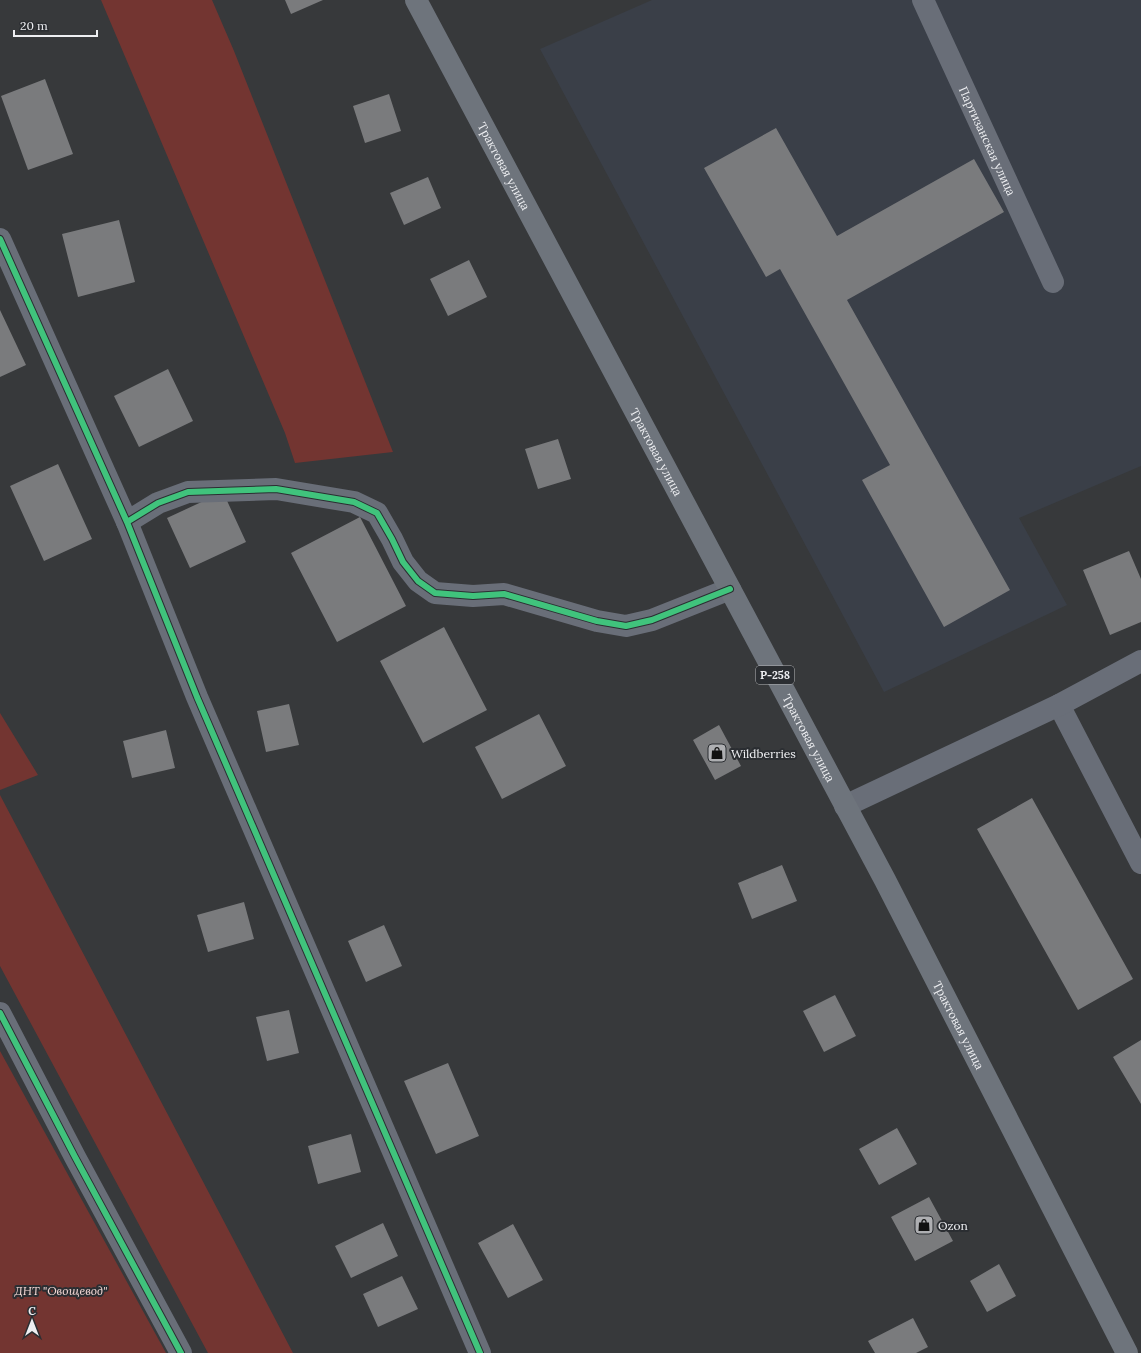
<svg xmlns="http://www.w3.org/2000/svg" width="1141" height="1353" font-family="Lora,serif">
<rect width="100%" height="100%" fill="#37393b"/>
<path fill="#3a3f48" d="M652,0H1141V466L1019,518L1067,605L884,692L540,49Z"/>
<path fill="#733531" d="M101,0H212L234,51L393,452L295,463L285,433Z
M0,713L38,775L0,790Z
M0,795L293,1353H208L0,966Z
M0,1051L166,1353H0Z"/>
<path fill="#7a7b7d" d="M285,0H323L291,14Z
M45,79L73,154L28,170L1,96Z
M389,94L401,131L365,143L353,106Z
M776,128L837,236L974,159L1004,212L847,300L1010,590L944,627L862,480L890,465L780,269L766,277L704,168Z
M428,177L441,208L404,225L390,193Z
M119,220L135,282L78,297L62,234Z
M469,260L487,297L448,316L430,279Z
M0,310L26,365L0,377Z
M168,369L193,421L139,447L114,396Z
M558,439L571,479L538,489L525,449Z
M58,464L92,539L44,561L10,486Z
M223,492L246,542L190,568L167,518Z
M360,517L406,606L337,642L291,553Z
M1129,551L1141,579V622L1110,635L1083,570Z
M444,627L487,710L423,743L380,661Z
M289,704L299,745L266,752L257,711Z
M539,714L566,766L502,799L475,747Z
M719,725L741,766L715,780L693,740Z
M166,730L175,768L132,778L123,741Z
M1032,798L1133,979L1078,1010L977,829Z
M782,865L797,901L752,919L738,883Z
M244,902L254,939L208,952L197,915Z
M384,925L402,966L366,982L348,941Z
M835,995L856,1036L824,1052L803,1011Z
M289,1010L299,1053L267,1061L256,1017Z
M1141,1040V1104L1113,1057Z
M448,1063L479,1136L436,1154L404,1081Z
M897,1128L917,1164L879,1185L859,1149Z
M351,1134L361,1172L318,1184L308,1146Z
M929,1197L953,1241L915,1261L891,1217Z
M383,1223L398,1256L351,1278L335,1246Z
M513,1224L543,1280L508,1298L478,1243Z
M999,1264L1016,1296L987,1312L970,1281Z
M402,1276L418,1309L378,1327L363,1294Z
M913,1318L928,1347L916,1353H875L868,1341Z"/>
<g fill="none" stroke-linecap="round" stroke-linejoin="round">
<g stroke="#696e78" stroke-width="22">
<path id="s1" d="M923,0L1053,282"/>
<path d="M0,239L127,522L197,697L480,1353"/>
<path d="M127,522L158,503L188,492L276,489L354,502L377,513L392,539L403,562L418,581L435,593L473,596L504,594L597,621L626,626L652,620L730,589"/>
<path d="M1059,705L1141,863"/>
<path d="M845,806L1059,705L1141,661"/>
<path d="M0,1013L75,1157L181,1353"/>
</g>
<path stroke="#6e747c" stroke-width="22" id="s2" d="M416,0L885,880L1127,1353"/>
<g stroke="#2b2e32" stroke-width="8">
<path id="cycleway" d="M0,239L127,522L197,697L480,1353
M127,522L158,503L188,492L276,489L354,502L377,513L392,539L403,562L418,581L435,593L473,596L504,594L597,621L626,626L652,620L730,589
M0,1013L75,1157L181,1353"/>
</g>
<use href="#cycleway" stroke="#40c37c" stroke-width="6"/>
</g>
<defs>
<g id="shop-square" transform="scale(1)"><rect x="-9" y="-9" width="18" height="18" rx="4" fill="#aeafb2" stroke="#2b2e32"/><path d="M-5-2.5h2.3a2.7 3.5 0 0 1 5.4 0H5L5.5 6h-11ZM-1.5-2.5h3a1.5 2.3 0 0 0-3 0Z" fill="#111"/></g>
</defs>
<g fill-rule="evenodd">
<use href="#shop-square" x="717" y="753"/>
<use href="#shop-square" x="924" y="1225"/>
</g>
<g text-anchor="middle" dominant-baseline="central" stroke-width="4" stroke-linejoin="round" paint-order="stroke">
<rect fill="#2b2e32" stroke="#b4b5b8" stroke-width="1" x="756" y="666" width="38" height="18" rx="3"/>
<g font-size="11" font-weight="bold" fill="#eeeff2">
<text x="775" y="675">Р-258</text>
</g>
<g font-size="12" fill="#eeeff2" stroke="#2b2e32">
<text stroke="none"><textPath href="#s1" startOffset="155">Партизанская улица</textPath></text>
<text stroke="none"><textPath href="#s2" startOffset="188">Трактовая улица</textPath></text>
<text stroke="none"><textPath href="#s2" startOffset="512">Трактовая улица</textPath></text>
<text stroke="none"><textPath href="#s2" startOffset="836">Трактовая улица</textPath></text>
<text stroke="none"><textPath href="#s2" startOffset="1160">Трактовая улица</textPath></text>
</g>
<g font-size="12" fill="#eeeff2" stroke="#2b2e32" text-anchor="start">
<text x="731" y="753">Wildberries</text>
<text x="938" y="1225">Ozon</text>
</g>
<g font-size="12" font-style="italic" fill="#f6dad7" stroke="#2b2e32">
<text x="61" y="1290">ДНТ "Овощевод"</text>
</g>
</g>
<g transform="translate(32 1321)" stroke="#2b2e32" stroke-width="3" paint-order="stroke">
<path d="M0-3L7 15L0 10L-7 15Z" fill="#eeeff2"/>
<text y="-6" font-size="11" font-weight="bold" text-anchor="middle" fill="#eeeff2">С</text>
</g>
<path d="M14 30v6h83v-6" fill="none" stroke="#eeeff2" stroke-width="2"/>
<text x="20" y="30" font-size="12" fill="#eeeff2" stroke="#2b2e32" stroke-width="3" paint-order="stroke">20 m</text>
</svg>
